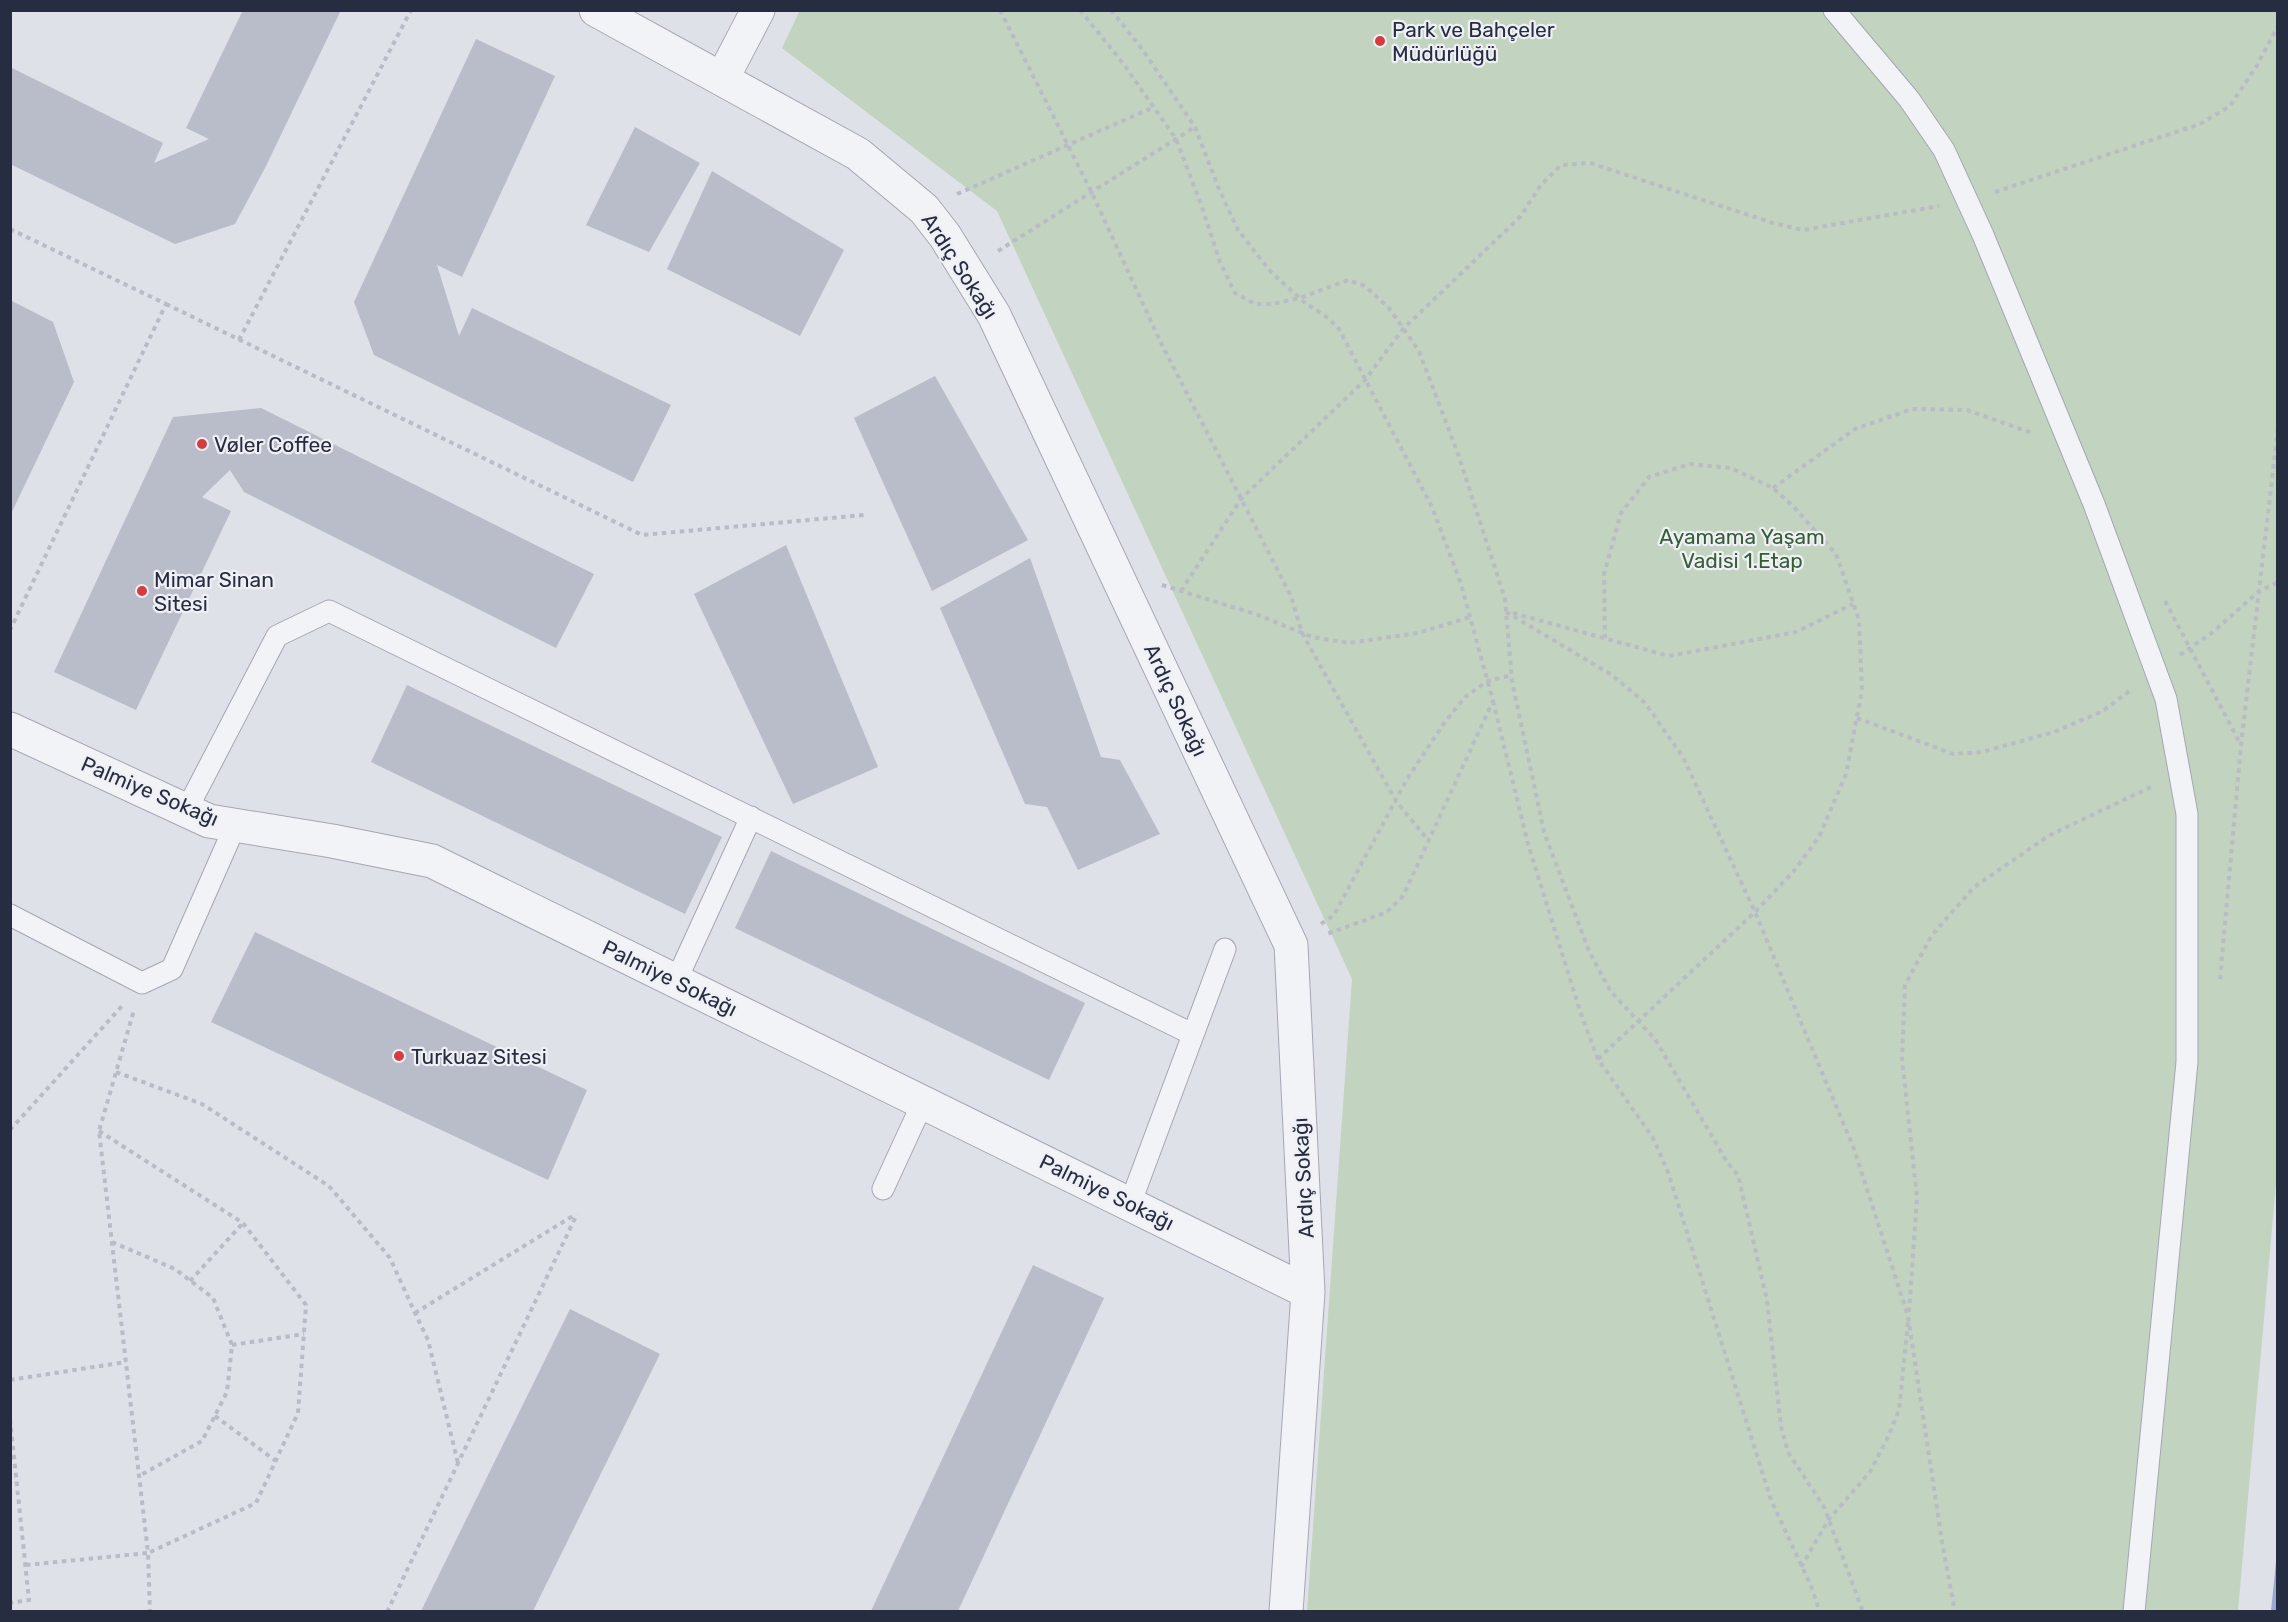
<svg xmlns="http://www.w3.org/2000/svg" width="2288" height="1622" font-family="Rubik,sans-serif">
<rect width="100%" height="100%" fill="#dfe1e9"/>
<path fill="#c2d3bf" d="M800,10L2277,11L2278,1161L2238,1611H1307L1352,979L997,211L782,48Z"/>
<path fill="#98a9cb" d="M2277,1552V1611H2271Z"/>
<path fill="#b9bcc9" d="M243,10H341L266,166L235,224L175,244L10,164V67L163,143L154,163L209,139L186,128Z
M476,39L555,76L462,277L437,265L459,336L472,308L671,405L633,482L374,355L354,302Z
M635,127L700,163L649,252L586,225Z
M712,171L844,250L800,336L667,269Z
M10,300L53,322L74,382L10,516Z
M935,376L1028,540L932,591L854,418Z
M261,408L594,574L556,648L244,492L230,470L202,497L231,511L136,710L54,672L173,417Z
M786,545L878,767L793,804L694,594Z
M1030,558L1101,757L1120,760L1160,834L1078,870L1047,807L1025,804L940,608Z
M407,685L722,837L685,914L371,762Z
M771,851L1085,1003L1049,1080L735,928Z
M255,932L587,1090L548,1180L211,1022Z
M1033,1265L1104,1298L958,1611H871Z
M570,1309L660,1354L533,1611H421Z"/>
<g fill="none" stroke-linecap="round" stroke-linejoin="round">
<g stroke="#a4a7b3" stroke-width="23">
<path id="lane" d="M1834,10L1909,99L1944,150L1983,235L2094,504L2166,699L2187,814V1062L2134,1612
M186,811L277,636L329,611L1192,1034
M10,915L142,983L172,969L235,826
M676,981L751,817
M883,1189L923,1102
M1130,1204L1225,949"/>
</g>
<g stroke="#a4a7b3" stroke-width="35">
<path id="street" d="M596,10L858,154L924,209L945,236L994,315L1291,945L1308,1292L1286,1612
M722,79L758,10
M10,729L209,821L332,841L432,861L1308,1292"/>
</g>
<path stroke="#b9bcc4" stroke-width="4" stroke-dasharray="4.5 4.5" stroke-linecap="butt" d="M1000,10L1091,191L1161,343L1291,596L1302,633L1396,801L1428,840
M1080,10L1122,62L1176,139L1202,207L1220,262L1235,293L1255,304H1272L1300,298L1348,280L1365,286L1389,308L1419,351L1458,454L1505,599L1512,681L1544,832L1589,951L1611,992L1655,1039L1727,1162L1738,1175L1767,1300L1781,1427L1788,1452L1824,1507L1863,1612
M1111,10L1142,49L1195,127L1219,189L1238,230L1271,272L1304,302L1328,318L1339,329L1432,507L1461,584L1493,701L1403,896L1387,912L1324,935
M1995,192L2200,124L2230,106L2256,67L2278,26
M957,194L1154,107
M10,229L166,304L10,630
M998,251L1195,127
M166,304L642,535L864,515
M239,340L411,10
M1773,488L1855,429L1912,409L1967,410L2032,433
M1162,585L1258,615L1312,637L1349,643L1418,633L1470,617
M1181,591L1241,499L1365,380L1403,329L1520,217L1541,185L1561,165L1590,163L1773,223L1803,230L1939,206
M2165,601L2241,745
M1506,612L1612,675L1645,703L1683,757L1755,912L1854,1149L1908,1316L1942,1542L1955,1612
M1513,613L1669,656L1796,632L1853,604
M2180,655L2213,632L2258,592L2278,582
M1493,701L1528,844L1580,1011L1594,1049L1598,1059L1653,1138L1668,1172L1771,1500L1811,1586L1820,1612
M1857,718L1953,754L1982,752L2054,732L2103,711L2132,689
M1321,924L1334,915L1407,779L1445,722L1465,697L1488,681L1512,675
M2220,979L2241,745L2278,428
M1598,1059L1755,912L1793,872L1819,837L1846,774L1862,690L1859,620L1836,554L1794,507L1773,488L1731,468L1690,464L1649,477L1621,513L1604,574L1605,638
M116,1072L202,1104L329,1186L390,1258L415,1313L428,1340L458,1463
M10,1130L122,1006
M99,1131L243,1223L306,1305L298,1413L256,1503L148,1553L150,1612
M112,1242L175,1269L213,1298L232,1345L227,1392L202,1441L139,1476
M190,1281L243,1223
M1909,1312L1917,1198L1902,1058L1905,985L1932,935L1974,887L2050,835L2151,787
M415,1313L576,1214
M232,1345L304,1334
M10,1380L126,1362
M215,1416L276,1461
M10,1419L29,1600L10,1603
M26,1565L148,1553L99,1131L134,1010
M1801,1567L1829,1519L1870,1472L1888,1437L1899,1410L1908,1322
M387,1612L577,1214"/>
<use href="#lane" stroke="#f2f3f7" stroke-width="21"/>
<use href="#street" stroke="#f2f3f7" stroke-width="33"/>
</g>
<g fill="#d43d3f" stroke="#eef0f6" stroke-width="2">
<circle cx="1380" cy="41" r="6"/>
<circle cx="202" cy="444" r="6"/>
<circle cx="142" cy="591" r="6"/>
<circle cx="399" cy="1056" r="6"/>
</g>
<g text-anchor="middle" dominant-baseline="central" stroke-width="4.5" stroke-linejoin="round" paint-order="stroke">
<g font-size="21" fill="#272d41" stroke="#eef0f6" text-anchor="start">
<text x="1392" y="29">Park ve Bahçeler<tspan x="1392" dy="24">Müdürlüğü</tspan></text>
<text x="214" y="444">Vøler Coffee</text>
<text x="154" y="579">Mimar Sinan<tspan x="154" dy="24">Sitesi</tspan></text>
<text x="411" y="1056">Turkuaz Sitesi</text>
</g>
<g font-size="21" fill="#272d41" stroke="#eef0f6">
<text transform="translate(960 266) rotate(57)">Ardıç Sokağı</text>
<text transform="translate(1176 700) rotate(65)">Ardıç Sokağı</text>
<text transform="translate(150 791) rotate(23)">Palmiye Sokağı</text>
<text transform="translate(670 978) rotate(26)">Palmiye Sokağı</text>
<text transform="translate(1303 1178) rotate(-93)">Ardıç Sokağı</text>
<text transform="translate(1107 1192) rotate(26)">Palmiye Sokağı</text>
</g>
<g font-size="21" fill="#365d34" stroke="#eef0f6">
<text x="1742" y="536">Ayamama Yaşam<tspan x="1742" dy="24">Vadisi 1.Etap</tspan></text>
</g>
</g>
<rect width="2288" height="1622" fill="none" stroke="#272d41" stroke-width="24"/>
</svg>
